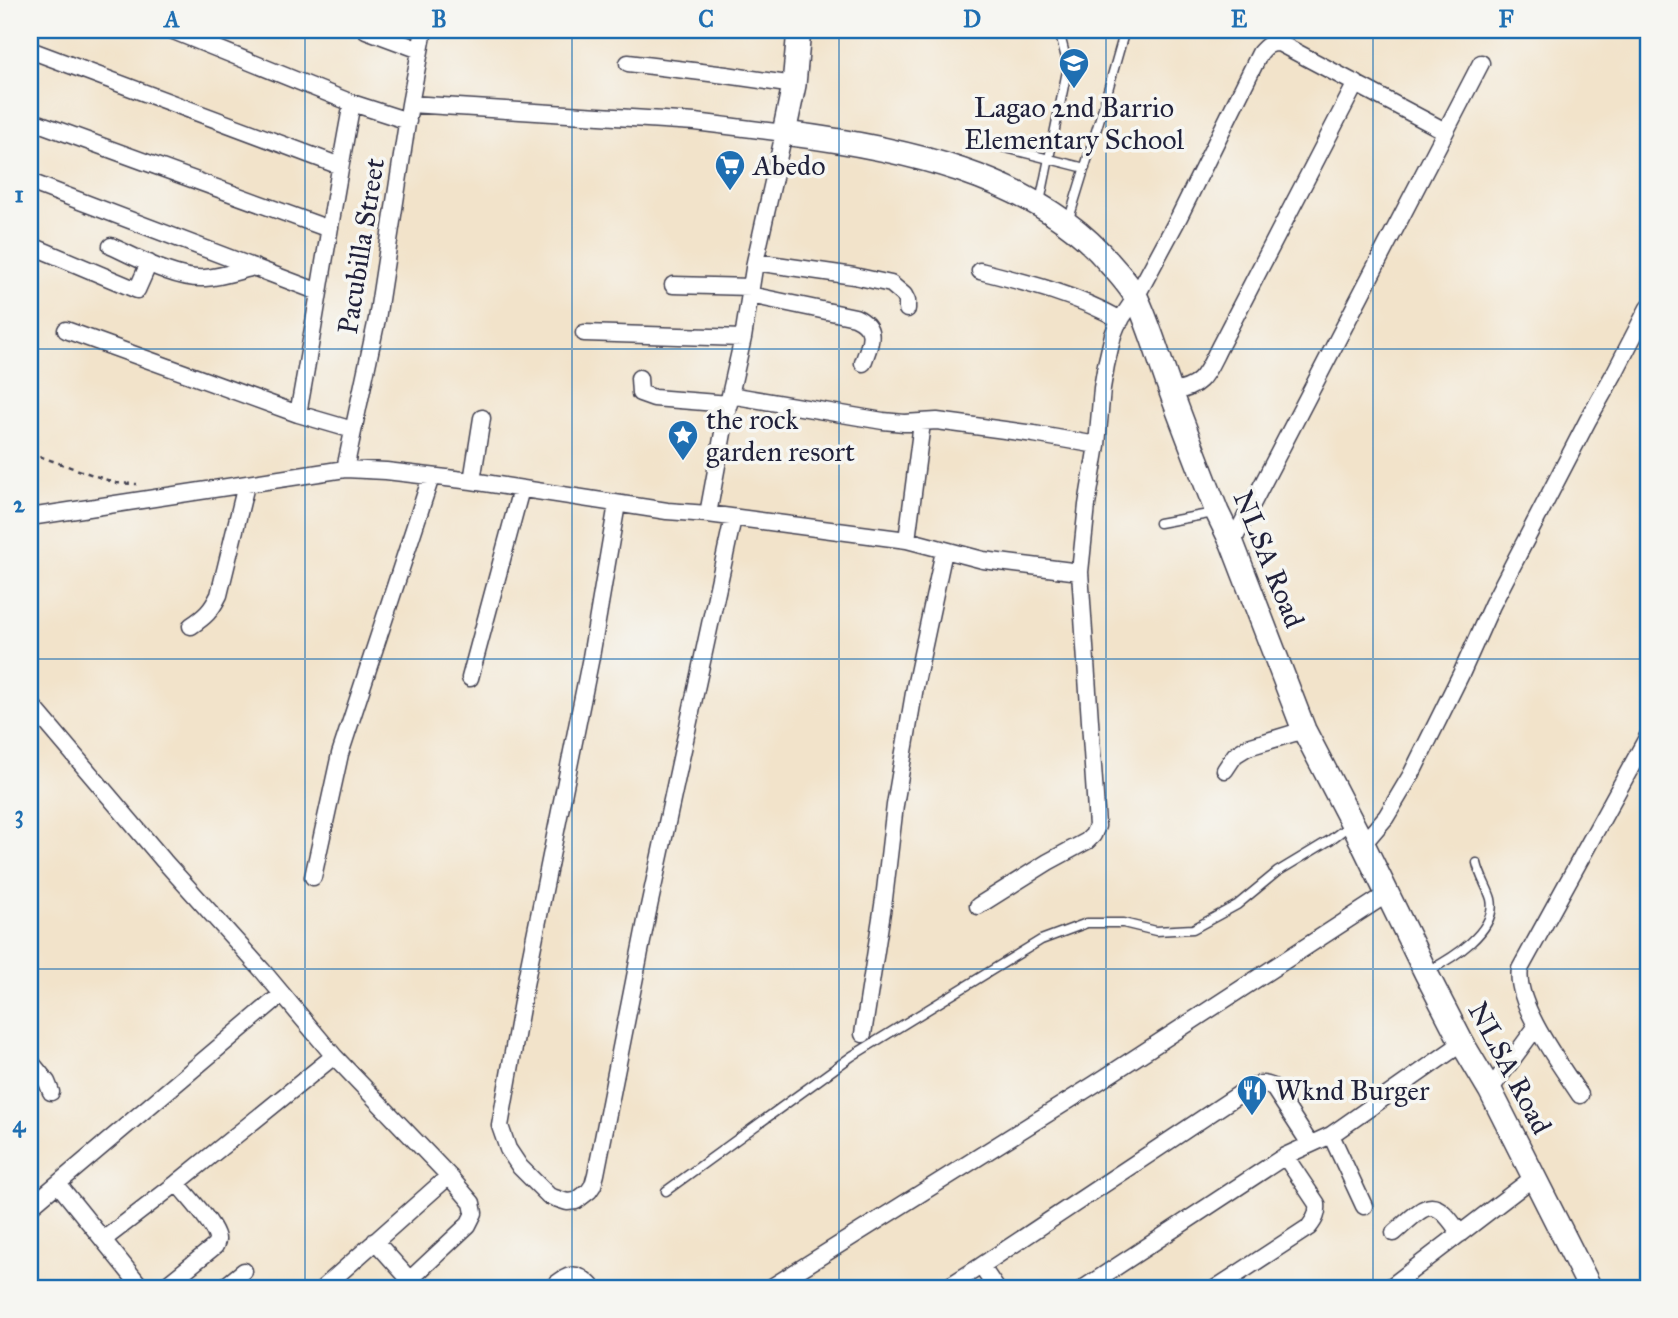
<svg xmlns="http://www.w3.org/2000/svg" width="1678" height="1318" font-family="'IM FELL Great Primer',serif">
<rect width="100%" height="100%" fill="#f6f6f2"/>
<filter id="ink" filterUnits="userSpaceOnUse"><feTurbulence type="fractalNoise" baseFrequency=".0143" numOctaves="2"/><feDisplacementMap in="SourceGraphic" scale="14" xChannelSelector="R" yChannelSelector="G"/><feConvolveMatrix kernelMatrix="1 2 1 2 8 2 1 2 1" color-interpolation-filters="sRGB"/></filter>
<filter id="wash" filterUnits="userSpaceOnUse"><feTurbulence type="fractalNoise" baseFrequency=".00686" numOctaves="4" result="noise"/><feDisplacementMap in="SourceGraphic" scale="28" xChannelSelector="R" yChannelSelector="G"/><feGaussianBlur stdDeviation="1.57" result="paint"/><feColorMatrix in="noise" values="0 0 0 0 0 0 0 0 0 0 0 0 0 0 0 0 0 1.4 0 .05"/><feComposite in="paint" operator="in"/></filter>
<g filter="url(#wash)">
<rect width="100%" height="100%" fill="#f2e3ca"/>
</g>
<g filter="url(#ink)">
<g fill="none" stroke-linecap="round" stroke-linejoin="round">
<g stroke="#413f50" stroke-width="11">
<path id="service" d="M990,144L1085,168
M1040,202L1068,66L1060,35L1056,30
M1068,222L1100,118L1125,30
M1159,523L1214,513
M1428,971C1451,959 1498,931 1491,899C1488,888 1480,877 1477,863
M666,1191L852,1056L1041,940L1087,923H1123L1156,931L1193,929L1237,905L1277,872L1330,840L1350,825"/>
</g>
<g stroke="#413f50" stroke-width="19">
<path id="minor" d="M171,30L352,103L408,121
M366,30L420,50
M30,50L340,166
M628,63L726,75L794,85
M410,104L695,122L784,133L755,262L743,338L730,395L708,514
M30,120L329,229
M30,182L319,292
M30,245L137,290L149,263
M111,246C138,258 176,280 205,278C221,277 238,271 254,267
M755,262L854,276L891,284L904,295L907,301V309
M980,271C1028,283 1077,295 1121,320
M673,285L751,287
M750,295L855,317C879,328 870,343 863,363
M66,330L298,414L353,430
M584,333L743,338
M639,378L640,393L654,398L729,404
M1171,392C1205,388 1207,370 1222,342L1356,83
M730,395L883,421L904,423L937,421L1034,434L1097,445
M298,414C317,311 332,207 352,103
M345,469L377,319L410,104L424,30
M472,481L482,418
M617,504L591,657L525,985L500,1126L508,1149L520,1167L549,1196L567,1202L576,1201L589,1191L593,1185L596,1174L648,911L733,518
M30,517L345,469L386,471L472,481L667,511L708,514L907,540L983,560L1080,572
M907,540L922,423
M1232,543L1481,63
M191,626C206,616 211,611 219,595L246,485
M470,678L521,489
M30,703L164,861L262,970L334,1056L449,1176L472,1203L474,1213L468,1225L401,1288
M1225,770L1235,755L1248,747L1304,730
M1363,844L1386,817L1411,775L1462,672L1492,605L1588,420L1614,374L1648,308
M313,877L340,754L431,477
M978,906L1048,862L1087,841L1093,835L1097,826L1080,572L1087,505L1097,445L1102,388L1106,365L1113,335L1117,325L1136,297L1179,217L1260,53C1266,46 1269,43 1279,43L1445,131
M863,1034L884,899L895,805L915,687L944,551
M30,1061L47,1082L51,1092
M1490,1090L1536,1027
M1580,1095C1561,1066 1514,1003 1520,969L1648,736
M1331,1135L1364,1206
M58,1184L142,1288
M30,1207L282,994
M1394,1233C1427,1204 1433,1193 1460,1234
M103,1240L177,1183L334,1056
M375,1241L410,1280
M981,1266L996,1288
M163,1288L215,1246C217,1241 218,1240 216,1235C210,1219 188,1197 177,1183
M223,1288L244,1271
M323,1288L449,1176
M551,1288C569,1274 576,1269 593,1288
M770,1288L1095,1084L1387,894
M946,1288L981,1266L1244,1091C1256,1085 1260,1081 1273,1087L1310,1144
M1084,1288L1285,1156L1331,1135L1462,1043
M1216,1288L1309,1227C1315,1219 1318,1214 1317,1204L1285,1156
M1389,1288L1534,1177"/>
</g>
<g stroke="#413f50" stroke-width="26">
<path id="secondary" d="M799,30L794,85L784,133C895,147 1036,174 1111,265C1120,275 1131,287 1137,299C1150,327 1159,359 1170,389C1185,430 1201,471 1217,512L1232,543L1304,730L1363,844L1426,973L1462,1043L1490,1090L1590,1288"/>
</g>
<path stroke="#413f50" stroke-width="2.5" stroke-dasharray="5 5" stroke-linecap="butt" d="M30,453L116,483L137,484"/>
<use href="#service" stroke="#fff" stroke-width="8"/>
<use href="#minor" stroke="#fff" stroke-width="16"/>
<use href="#secondary" stroke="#fff" stroke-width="23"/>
</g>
</g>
<path fill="none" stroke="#1f6fb2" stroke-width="2" stroke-opacity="0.55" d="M305,30V1288M572,30V1288M839,30V1288M1106,30V1288M1373,30V1288M30,349H1648M30,659H1648M30,969H1648"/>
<defs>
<g id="school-pin" transform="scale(1.575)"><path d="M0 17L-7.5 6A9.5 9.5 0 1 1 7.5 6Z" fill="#1f6fb2" stroke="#f6f6f2"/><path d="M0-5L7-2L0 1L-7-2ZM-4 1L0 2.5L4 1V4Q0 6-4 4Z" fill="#fff"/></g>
<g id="supermarket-pin" transform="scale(1.575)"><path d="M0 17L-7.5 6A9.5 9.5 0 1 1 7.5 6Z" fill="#1f6fb2" stroke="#f6f6f2"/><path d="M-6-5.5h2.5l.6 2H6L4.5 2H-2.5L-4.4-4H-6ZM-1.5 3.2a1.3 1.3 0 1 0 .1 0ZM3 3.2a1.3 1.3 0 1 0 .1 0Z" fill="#fff"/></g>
<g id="sight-pin" transform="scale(1.575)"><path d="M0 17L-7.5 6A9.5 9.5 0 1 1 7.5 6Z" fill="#1f6fb2" stroke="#f6f6f2"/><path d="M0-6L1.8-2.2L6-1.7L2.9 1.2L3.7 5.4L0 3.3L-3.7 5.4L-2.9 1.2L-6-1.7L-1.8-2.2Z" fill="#fff"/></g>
<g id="restaurant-pin" transform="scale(1.575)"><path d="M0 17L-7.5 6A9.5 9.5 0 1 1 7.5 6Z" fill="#1f6fb2" stroke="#f6f6f2"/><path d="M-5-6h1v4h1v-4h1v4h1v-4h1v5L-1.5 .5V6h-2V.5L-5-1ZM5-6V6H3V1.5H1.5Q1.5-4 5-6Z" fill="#fff"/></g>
</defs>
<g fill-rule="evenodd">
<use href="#school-pin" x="1074" y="63"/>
<use href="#supermarket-pin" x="730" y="165"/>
<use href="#sight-pin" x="683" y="435"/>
<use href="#restaurant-pin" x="1252" y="1090"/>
</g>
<g text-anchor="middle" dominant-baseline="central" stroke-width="7" stroke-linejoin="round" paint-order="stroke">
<g font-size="28" fill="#22223b" stroke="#f6f6f2" text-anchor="start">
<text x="1074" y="107" text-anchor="middle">Lagao 2nd Barrio<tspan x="1074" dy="32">Elementary School</tspan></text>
<text x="753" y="165">Abedo</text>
<text x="706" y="419">the rock<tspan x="706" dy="32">garden resort</tspan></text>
<text x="1275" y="1090">Wknd Burger</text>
</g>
<g font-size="28" fill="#22223b" stroke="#f6f6f2">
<text transform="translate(361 246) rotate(-81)">Pacubilla Street</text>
<text transform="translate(1269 559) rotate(68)">NLSA Road</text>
<text transform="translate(1510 1068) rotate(62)">NLSA Road</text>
</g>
</g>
<rect width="1678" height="1318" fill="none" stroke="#f6f6f2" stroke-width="77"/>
<rect x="38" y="38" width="1602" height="1242" fill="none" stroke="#1f6fb2" stroke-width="2.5"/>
<g font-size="23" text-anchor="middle" font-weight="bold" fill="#1f6fb2">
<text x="172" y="27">A</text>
<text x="439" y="27">B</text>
<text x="706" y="27">C</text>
<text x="972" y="27">D</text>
<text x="1239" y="27">E</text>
<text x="1506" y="27">F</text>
<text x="19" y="202">1</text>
<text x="19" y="512">2</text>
<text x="19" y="822">3</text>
<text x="19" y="1132">4</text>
</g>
</svg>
